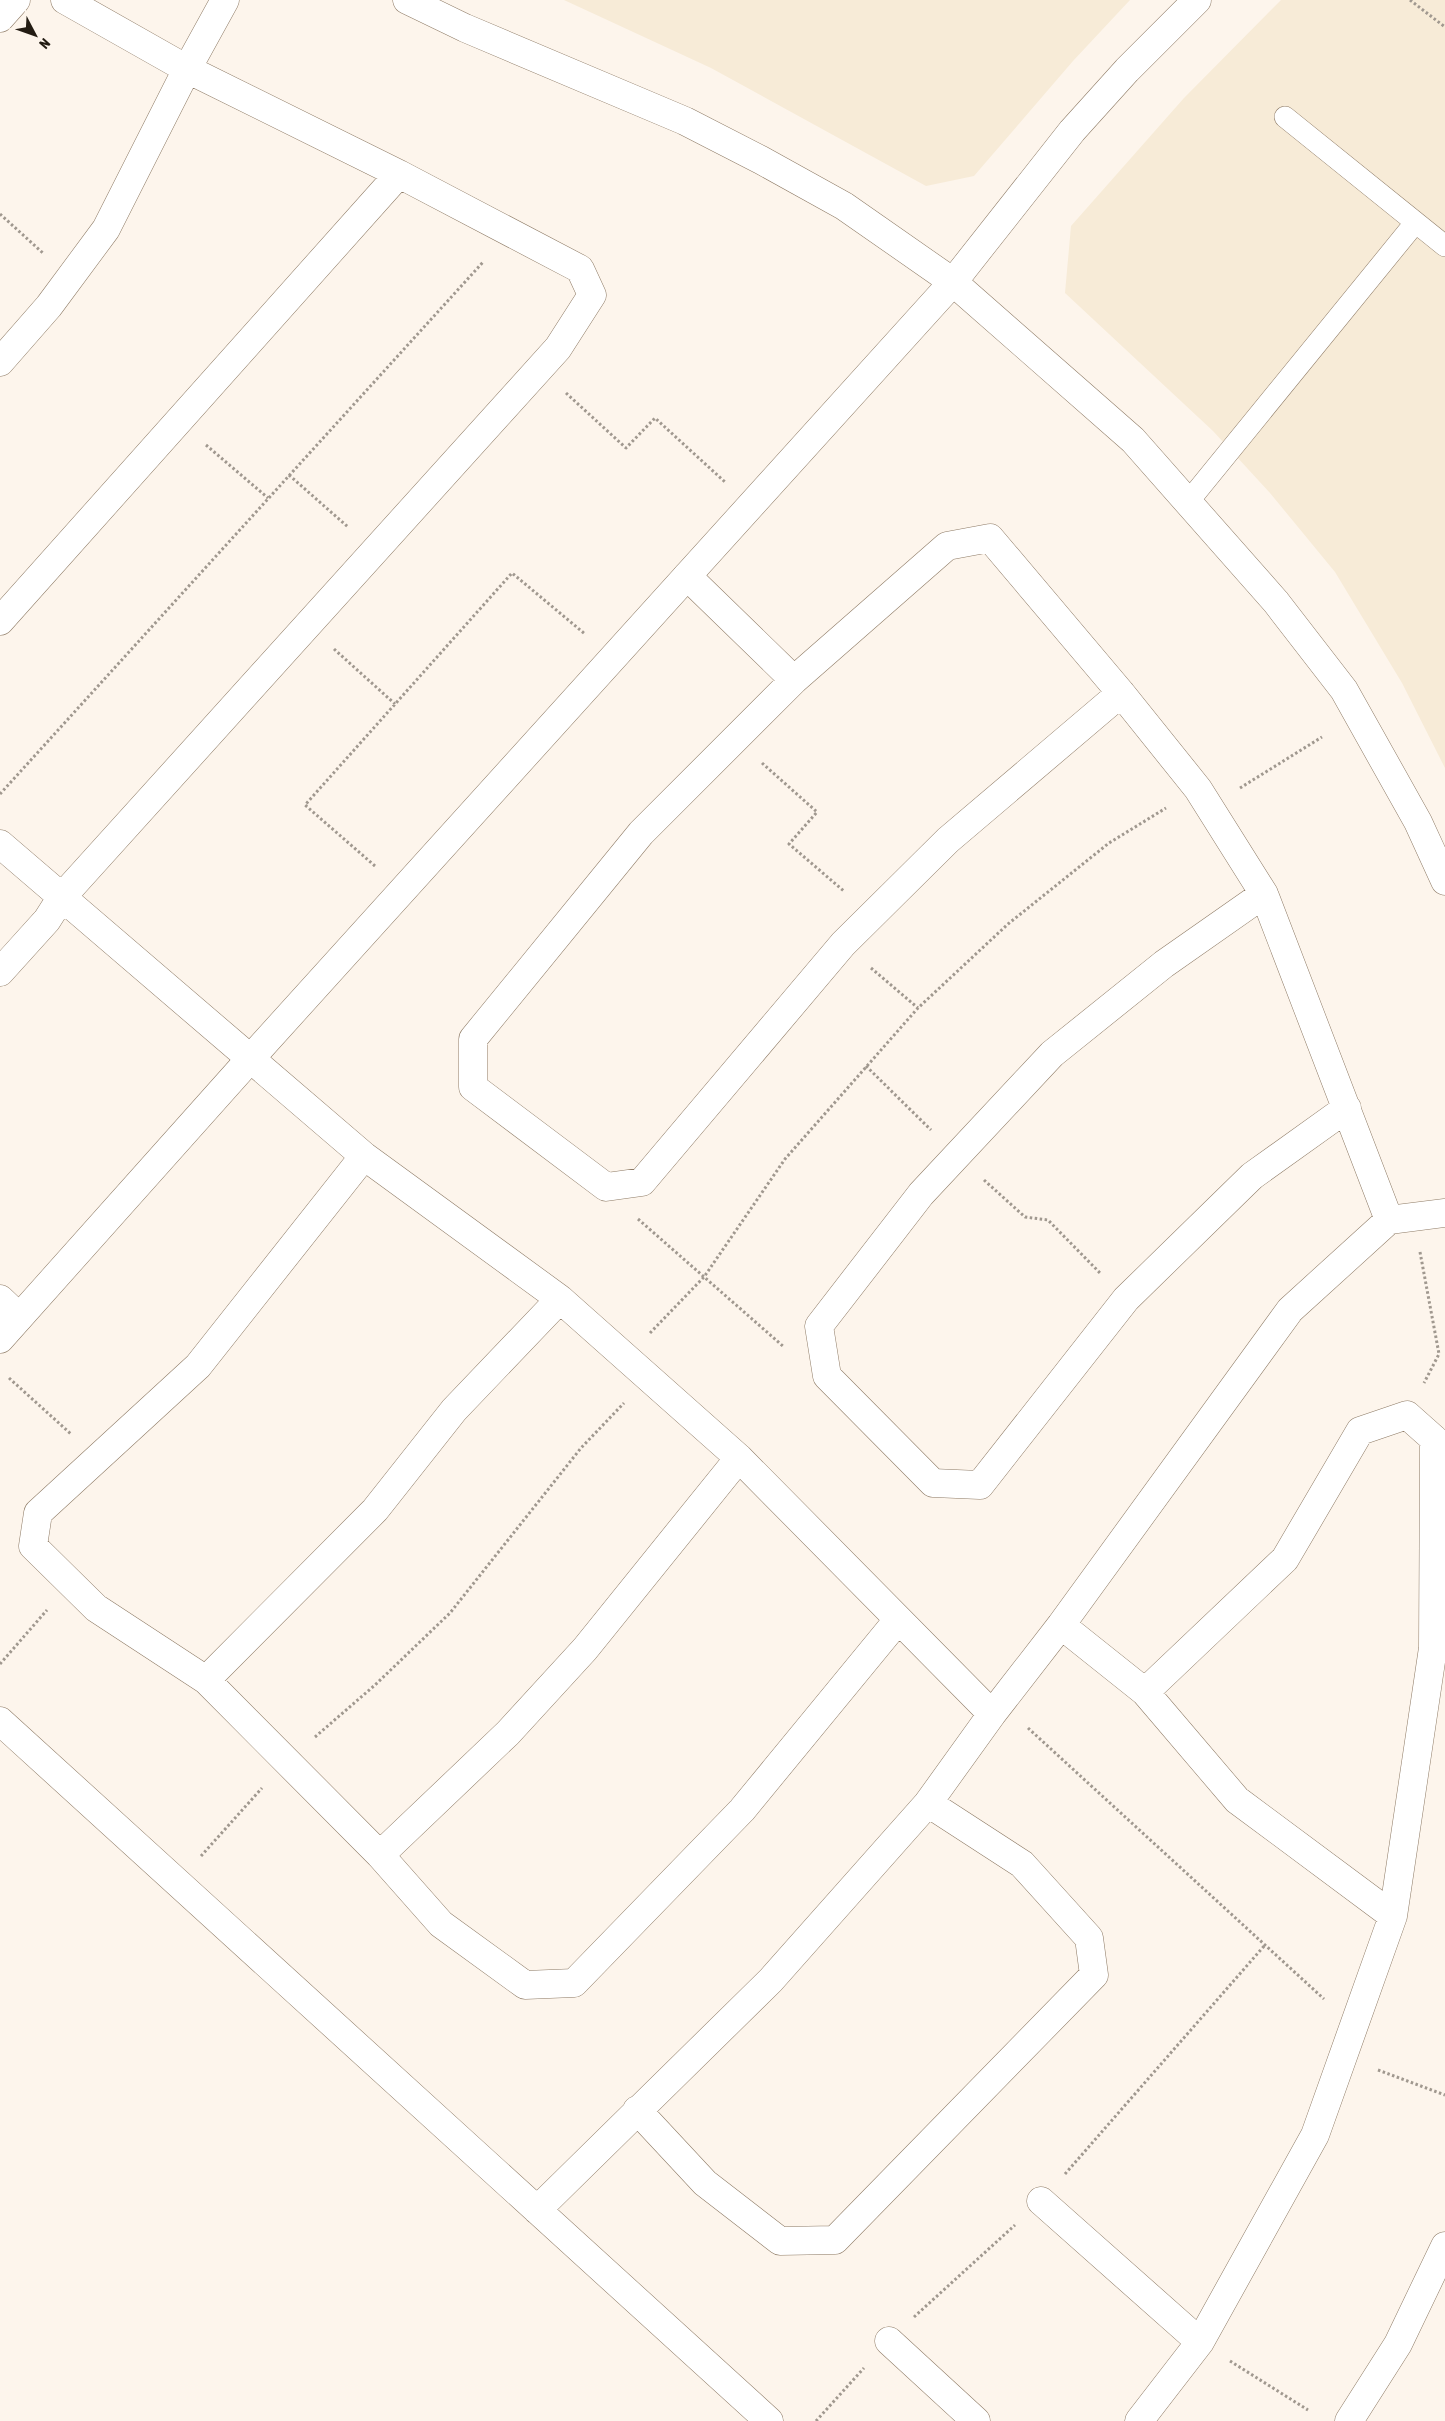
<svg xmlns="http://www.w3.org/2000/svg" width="1445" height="2421" font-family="'Asap Condensed',sans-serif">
<rect width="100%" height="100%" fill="#fdf5ec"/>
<path fill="#f7ebd7" d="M564,0H1130L1073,61L974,176L926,186L711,68Z
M1281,0H1445V768L1402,683L1335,572L1270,493L1213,431L1065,293L1071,226L1184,98Z"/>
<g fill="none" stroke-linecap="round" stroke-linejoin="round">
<g stroke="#8e7b66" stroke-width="22">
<path id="service" d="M1285,117L1445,246
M1188,502L1415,223"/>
</g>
<g stroke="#8e7b66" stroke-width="29">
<path id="minor" d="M0,18L16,0
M0,362L49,306L106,229L187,69L225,0
M687,576L794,680
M0,621L399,174
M1121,693L948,840L843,944L642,1182L606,1187L473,1087V1039L641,833L794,680L947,546L990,538L1121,693L1198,789L1264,894L1389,1220
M0,844L364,1156L560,1299L739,1458L992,1714
M1264,894L1164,964L1052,1054L921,1194L819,1326L827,1376L933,1483L980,1485L1126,1299L1252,1176L1347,1108
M0,972L47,920L61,898L558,348L592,295L580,269L399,174L187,69L65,0
M364,1156L198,1366L38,1513L33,1546L96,1608L206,1680L380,1855L441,1924L525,1985L574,1983L742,1810L898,1620
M0,1299L19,1317
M1061,1625L1145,1692L1285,1559L1360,1431L1407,1415L1434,1439L1433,1648L1393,1916L1315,2135L1200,2342L1139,2421
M206,1680L375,1510L454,1410L560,1299
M1145,1692L1237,1800L1393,1916
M0,1721L769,2421
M380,1855L508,1733L585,1649L739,1458
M637,2110L705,2183L780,2241L835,2240L1094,1975L1089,1938L1022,1864L928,1803
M1041,2201L1200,2342
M537,2210L771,1980L928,1803L992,1714L1061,1625L1290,1310L1389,1220L1445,1213
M889,2341L976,2421"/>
</g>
<g stroke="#8e7b66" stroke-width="29">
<path id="tertiary" d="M407,0L465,28L685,121L761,160L844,206L953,282L1133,440L1276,602L1344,690L1418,822L1445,881
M0,1339L250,1059L953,282L1072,131L1127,70L1197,0
M1349,2421L1398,2344L1445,2246"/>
</g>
<path stroke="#a0988f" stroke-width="3" stroke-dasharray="2.5 2.5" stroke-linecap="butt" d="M1410,0L1445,27
M0,214L44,254
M566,393L626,448L655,418L725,482
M206,445L268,498
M289,475L348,527
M334,649L395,704
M762,763L817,812L789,844L845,892
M1240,788L1322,737
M0,794L484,261
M375,866L305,805L512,573L585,634
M871,968L918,1008
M866,1066L931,1130
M984,1180L1025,1217L1048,1220L1101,1274
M638,1219L784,1347
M1420,1252L1439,1354L1424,1383
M650,1333L704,1277L785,1159L918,1008L1008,924L1109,843L1166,808
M9,1378L71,1434
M0,1664L47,1610
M1028,1728L1324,1999
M315,1737L375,1685L450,1613L581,1448L624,1403
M201,1856L262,1788
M1378,2070L1445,2095
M1065,2174L1265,1945
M914,2317L1015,2225
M1230,2361L1308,2410
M816,2421L864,2368"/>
<use href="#service" stroke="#fff" stroke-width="21"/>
<use href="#minor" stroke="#fff" stroke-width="28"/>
<use href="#tertiary" stroke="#fff" stroke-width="28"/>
</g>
<g transform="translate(35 35) rotate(131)" stroke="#fdf5ec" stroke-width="4" paint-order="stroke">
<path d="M0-4L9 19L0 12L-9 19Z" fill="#231c13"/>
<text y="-8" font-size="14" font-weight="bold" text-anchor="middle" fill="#231c13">N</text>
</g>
</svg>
